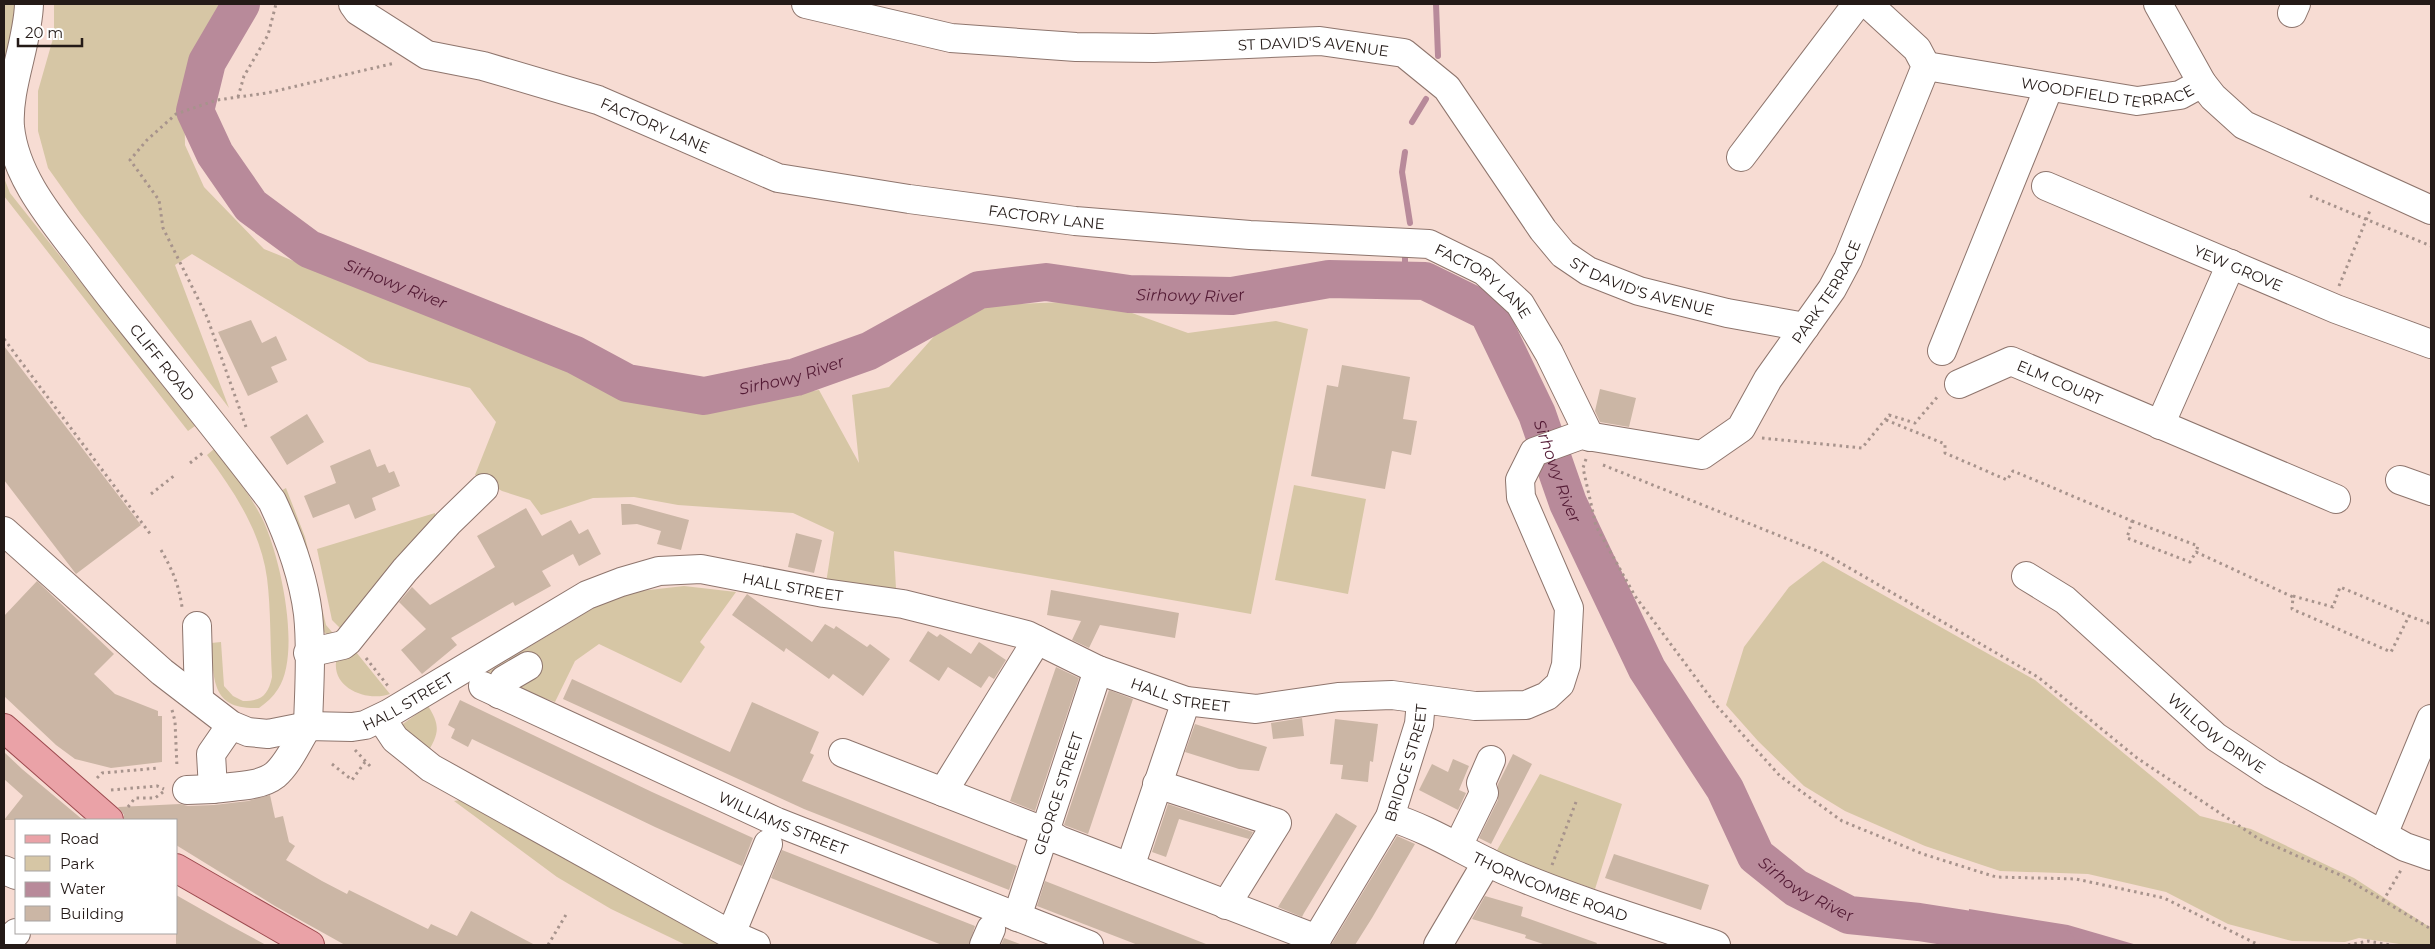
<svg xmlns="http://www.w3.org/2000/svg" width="2435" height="949" font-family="Montserrat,sans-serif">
<rect width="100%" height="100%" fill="#f7dcd3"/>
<path fill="#d6c6a5" d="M4,4H19L4,75Z
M54,4H226L200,47L184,93L185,145L204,187L264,249L610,389L695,408L819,390L859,463L852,395L889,387L961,306L1065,302L1118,308L1188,333L1276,321L1308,329L1251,614L894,551L896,589L826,583L834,532L793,513L678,505L634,497L593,498L541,515L530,500L502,491L475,475L496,422L470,388L369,362L192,254L175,265L229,408L80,213L48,168L38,131V91L54,35Z
M4,178L10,193L195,426L188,431L4,196Z
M214,449C232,471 249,493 262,518C280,555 302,653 278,689C273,697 266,703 259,708C211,710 214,680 211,643L221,642L224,686L233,696L243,701C262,701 268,695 272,677C270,644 271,610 267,578C261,532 234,491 207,455Z
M1294,485L1366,499L1348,594L1275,580Z
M286,488L305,537L326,625L337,638H332L320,629L277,493Z
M435,513V517L345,633L332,620L317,549Z
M1823,561L2035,680L2200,816L2251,829L2354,878L2431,928V945H2406L2359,938L2345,942L2292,941L2228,924L2166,892L2088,874L2000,871L1925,846L1845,811L1804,786L1758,741L1726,705L1744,647L1789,587Z
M684,586L736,592L700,642L705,647L681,683L599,644L575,661L555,702L541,697L536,698L483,675L600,604L640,591Z
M356,652L390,694C368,702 333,689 336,662Z
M428,706C441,726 439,734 426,755L400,726Z
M1540,774L1622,804L1595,889L1549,874L1496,852Z
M472,798L740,945H686L611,909L557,877L454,801Z"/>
<path fill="#b88a9a" d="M1969,909L2068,925L2137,945H1967Z"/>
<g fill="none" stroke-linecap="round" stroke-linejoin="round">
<path stroke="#b88a9a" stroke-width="6" d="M1436,4L1438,56
M1412,122L1426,99
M1405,152L1402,172L1410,223
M1405,253V281"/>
<path stroke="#b88a9a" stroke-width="38" id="s1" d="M241,4L207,62L195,111L215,154L251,206L309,249L575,355L627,383L704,396L796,377L869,351L979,290L1046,282L1129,294L1232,296L1329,279L1425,281L1488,312L1537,414L1568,503L1647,669L1725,789L1756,856L1796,888L1849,915L1919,922L2022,938L2056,945"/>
</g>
<path fill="#cbb6a5" d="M251,320L262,343L276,336L287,360L271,367L278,382L248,396L218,332Z
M4,346L141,525L76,574L4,480Z
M1342,365L1410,377L1403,419L1417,421L1411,455L1392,451L1385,489L1311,476L1327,385L1338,387Z
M1600,389L1636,398L1629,427L1600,422L1595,411Z
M307,414L324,442L287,465L270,437Z
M370,449L377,467L385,464L389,473L394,471L400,486L372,498L376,510L355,519L349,504L313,518L304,496L336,483L330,466Z
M621,504H630L689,520L681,550L657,544L661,531L637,524L622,525Z
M526,508L542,536L571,520L579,534L588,529L601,554L579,566L573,554L542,571L551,586L515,606L513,602L451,638L457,645L422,674L401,650L426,629L399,602L412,587L430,605L495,567L477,536Z
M796,533L822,540L814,573L788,567Z
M37,581L114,654L94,674L115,694L158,711V716H162V762L111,768L75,759L56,745L4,696V616Z
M1051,590L1179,613L1175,638L1100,625L1089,648L1072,640L1081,621L1047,615Z
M747,594L812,642L825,624L834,629L836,626L867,647L870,644L890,659L863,696L833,674L829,679L786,648L784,652L732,615Z
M928,631L937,637L940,634L971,654L979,642L1006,660L994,679L989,676L981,688L948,667L939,681L909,661Z
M1056,667L1079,678L1035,811L1010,801Z
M572,679L730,752L752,702L819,732L810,753L814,755L802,781L1017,866L1009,890L804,809L563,699Z
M1109,690L1133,699L1088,834L1064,825Z
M460,700L652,792L753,838L742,866L655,827L472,739L468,747L451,738L455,729L448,725Z
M1302,718L1304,736L1273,739L1271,723Z
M1335,719L1378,724L1373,762L1370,761L1368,782L1341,779L1343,765L1330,764Z
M1195,724L1267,747L1259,771L1239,769L1185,752Z
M4,752L22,769L83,820H4L23,796L4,779Z
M1513,754L1532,764L1491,844L1479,838L1498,800V784Z
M1453,759L1469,766L1459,790L1466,793L1458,810L1419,790L1432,764L1448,772Z
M270,795L275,818L283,816L289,842L295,846L286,860L322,881L347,894L349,890L428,929L431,924L457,936L471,911L535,945H345L275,906L176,845V820H124V815L118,807L180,804L188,806L214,805L248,801Z
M1168,804L1253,832L1249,839L1179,819L1166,857L1152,852Z
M1336,813L1357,826L1304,913L1302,917L1278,907Z
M1397,836L1415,844L1372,918L1355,945H1331Z
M782,850L975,926L969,945H942L771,878Z
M1614,854L1709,885L1701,910L1605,878Z
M1045,881L1206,944V945H1138L1037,906Z
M176,895L229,925L266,945H176Z
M1485,896L1523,907L1521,916L1597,943L1596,945H1546L1525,938L1526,935L1472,919Z
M1004,938L1020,944V945H1001Z"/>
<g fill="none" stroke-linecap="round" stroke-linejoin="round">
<g stroke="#8e756d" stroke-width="30">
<g id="minor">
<path id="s2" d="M29,4C28,43 7,88 10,127C15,176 50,217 79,255C99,282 120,309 141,335C185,390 230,445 272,501C289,537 303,574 308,614C312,651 309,689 308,726"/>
<path id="s3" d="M353,4L358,11L427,55L483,66L598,100L778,178L909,199L1075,221L1250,235L1429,244L1484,271L1520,304L1549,353L1590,437"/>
<path id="s4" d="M806,4L951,38L1076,47L1154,48L1320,41L1404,53L1447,88L1543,230L1563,254L1588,271L1639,291L1727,313L1805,327"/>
<path d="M2158,4L2202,83"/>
<path d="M2292,13L2296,4"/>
<path id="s5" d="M1926,66L2137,101L2180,95L2202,83L2213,97L2244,125L2431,210"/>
<path d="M1741,157L1857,4"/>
<path id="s6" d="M2046,186L2336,309L2431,344"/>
<path d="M1942,351L2049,87"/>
<path id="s7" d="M1959,384L2011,361L2336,499"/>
<path d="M2160,425L2231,264"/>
<path d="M2400,480L2431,491"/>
<path id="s8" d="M4,531L162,672L231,725L248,732L268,734L308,726L352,727L365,725L388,714L587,595L621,582L659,571L701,569L824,593L903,604L1027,635L1098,670L1186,701L1256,709L1338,697L1392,695L1475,706L1526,705L1547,696L1560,684L1566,665L1569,608L1521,497L1520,480L1534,452L1581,435L1702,455L1741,428L1768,379L1832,289L1848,259L1926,66L1917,49L1868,4"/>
<path id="s9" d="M2026,576L2065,600L2216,737L2272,774L2405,847L2431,856"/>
<path d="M197,626L199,699"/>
<path d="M308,653L343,645L348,641L405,570L448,523L484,488"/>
<path id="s10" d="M483,686L777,822L1089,945"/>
<path d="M499,694L504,680L528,666"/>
<path d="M381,718L395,739L431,768L726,932L756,945"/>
<path d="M231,725L211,754L213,789C232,786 260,787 275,775C289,763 298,741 308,726"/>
<path d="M843,753L1046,832L1059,840L1317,939"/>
<path d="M1157,784L1277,823L1226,905"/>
<path d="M187,790L213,789"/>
<path d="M943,792L1037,640"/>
<path id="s11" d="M1390,817C1433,830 1470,856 1511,873C1577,901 1647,922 1716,945"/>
<path d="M2383,835L2431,719"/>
<path d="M1458,846L1484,793L1481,783L1491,760"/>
<path d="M1130,867L1186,701"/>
<path d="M4,870L16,875"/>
<path id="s12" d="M1017,917L1098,670"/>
<path d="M731,934L768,844"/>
<path d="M4,944L16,933"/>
<path d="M984,945L991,929"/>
<path id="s13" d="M1313,945L1390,817L1419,724L1421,701"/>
<path d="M1438,945L1487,862"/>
</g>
</g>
<g stroke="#9c4a4f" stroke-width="30">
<path id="major" d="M4,728L109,820
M176,868L310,945"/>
</g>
<path stroke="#a7938c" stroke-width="3" stroke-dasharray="2.5 4" stroke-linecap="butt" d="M238,97L244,76L268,35L276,4
M2310,196L2431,246
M2339,286L2371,208
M4,339L151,535
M1886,420L1945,444V453L2007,480L2013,471L2132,521L2127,538L2190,562L2196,552L2293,597L2292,609L2391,652L2409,616L2431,624
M246,427L207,317L163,228L159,200L130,160L147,140L176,114L217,100L267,93L395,63
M1762,438L1862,448L1889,415L1915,423L1939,395
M1586,459L1583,468L1596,526L1635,596L1716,705L1780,776L1842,821L1923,854L1996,877L2076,879L2164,898L2259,945
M190,463L204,452
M1603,465L1825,554L2038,677L2137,758L2259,839L2340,875L2431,929
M151,494L175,475
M2132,521L2198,546L2196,552
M161,550C172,569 179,585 182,607
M2293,596L2333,607L2340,587L2409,616
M366,658L388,686
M172,710L175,721L177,768
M355,750L371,767
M332,764L352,780L365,762
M97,778L102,773L159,768
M111,790L157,786L164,789
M128,807L135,798H155L163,792
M1552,865L1576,802
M2383,901L2401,870
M548,945L567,913
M2348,945L2368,941L2390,945"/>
<use href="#minor" stroke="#fff" stroke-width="28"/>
<use href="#major" stroke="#eaa2a7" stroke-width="28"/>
</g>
<g text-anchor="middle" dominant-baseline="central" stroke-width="4" stroke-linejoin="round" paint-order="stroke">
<g font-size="15" fill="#241a17" stroke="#fff">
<text stroke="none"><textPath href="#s4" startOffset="512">ST DAVID'S AVENUE</textPath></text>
<text stroke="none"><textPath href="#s5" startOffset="184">WOODFIELD TERRACE</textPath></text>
<text stroke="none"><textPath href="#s3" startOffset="330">FACTORY LANE</textPath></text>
<text stroke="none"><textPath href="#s3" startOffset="735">FACTORY LANE</textPath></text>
<text stroke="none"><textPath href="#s6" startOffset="209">YEW GROVE</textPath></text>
<text stroke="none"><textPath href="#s3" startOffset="1185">FACTORY LANE</textPath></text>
<text stroke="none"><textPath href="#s4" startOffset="948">ST DAVID'S AVENUE</textPath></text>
<text stroke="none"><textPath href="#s8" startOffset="2326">PARK TERRACE</textPath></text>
<text stroke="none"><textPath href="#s2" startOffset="408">CLIFF ROAD</textPath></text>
<text stroke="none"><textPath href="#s7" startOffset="110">ELM COURT</textPath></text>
<text stroke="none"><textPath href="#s8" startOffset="904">HALL STREET</textPath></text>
<text stroke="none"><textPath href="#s8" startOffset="1309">HALL STREET</textPath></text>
<text stroke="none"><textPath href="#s8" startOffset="484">HALL STREET</textPath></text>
<text stroke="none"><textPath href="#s9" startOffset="248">WILLOW DRIVE</textPath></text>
<text stroke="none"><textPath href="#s13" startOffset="206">BRIDGE STREET</textPath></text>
<text stroke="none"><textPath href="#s12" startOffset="130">GEORGE STREET</textPath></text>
<text stroke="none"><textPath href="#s10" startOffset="330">WILLIAMS STREET</textPath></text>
<text stroke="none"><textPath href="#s11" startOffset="175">THORNCOMBE ROAD</textPath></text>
</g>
<g font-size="16" font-style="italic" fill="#531a34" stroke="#fff">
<text stroke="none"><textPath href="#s1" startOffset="394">Sirhowy River</textPath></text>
<text stroke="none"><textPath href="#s1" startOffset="1234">Sirhowy River</textPath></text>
<text stroke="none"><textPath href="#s1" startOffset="814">Sirhowy River</textPath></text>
<text stroke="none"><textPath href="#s1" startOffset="1714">Sirhowy River</textPath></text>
<text stroke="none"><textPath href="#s1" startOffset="2209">Sirhowy River</textPath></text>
</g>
</g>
<rect width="2435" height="949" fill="none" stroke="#241a17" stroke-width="10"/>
<rect x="15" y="819" width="162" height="115" fill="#ffffff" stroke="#a7a3a2"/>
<rect x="25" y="835" width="25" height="8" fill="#eaa2a7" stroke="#a7a3a2"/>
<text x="60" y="844" font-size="15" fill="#241a17">Road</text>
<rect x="25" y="856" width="25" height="15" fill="#d6c6a5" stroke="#a7a3a2"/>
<text x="60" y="869" font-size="15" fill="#241a17">Park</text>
<rect x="25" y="882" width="25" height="15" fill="#b88a9a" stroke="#a7a3a2"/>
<text x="60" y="894" font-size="15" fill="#241a17">Water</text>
<rect x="25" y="906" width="25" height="15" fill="#cbb6a5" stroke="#a7a3a2"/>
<text x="60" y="919" font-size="15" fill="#241a17">Building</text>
<path d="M18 38v8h64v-8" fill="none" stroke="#241a17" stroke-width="2.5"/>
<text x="25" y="38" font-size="15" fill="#241a17" stroke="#ffffff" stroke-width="4" paint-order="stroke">20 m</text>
</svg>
